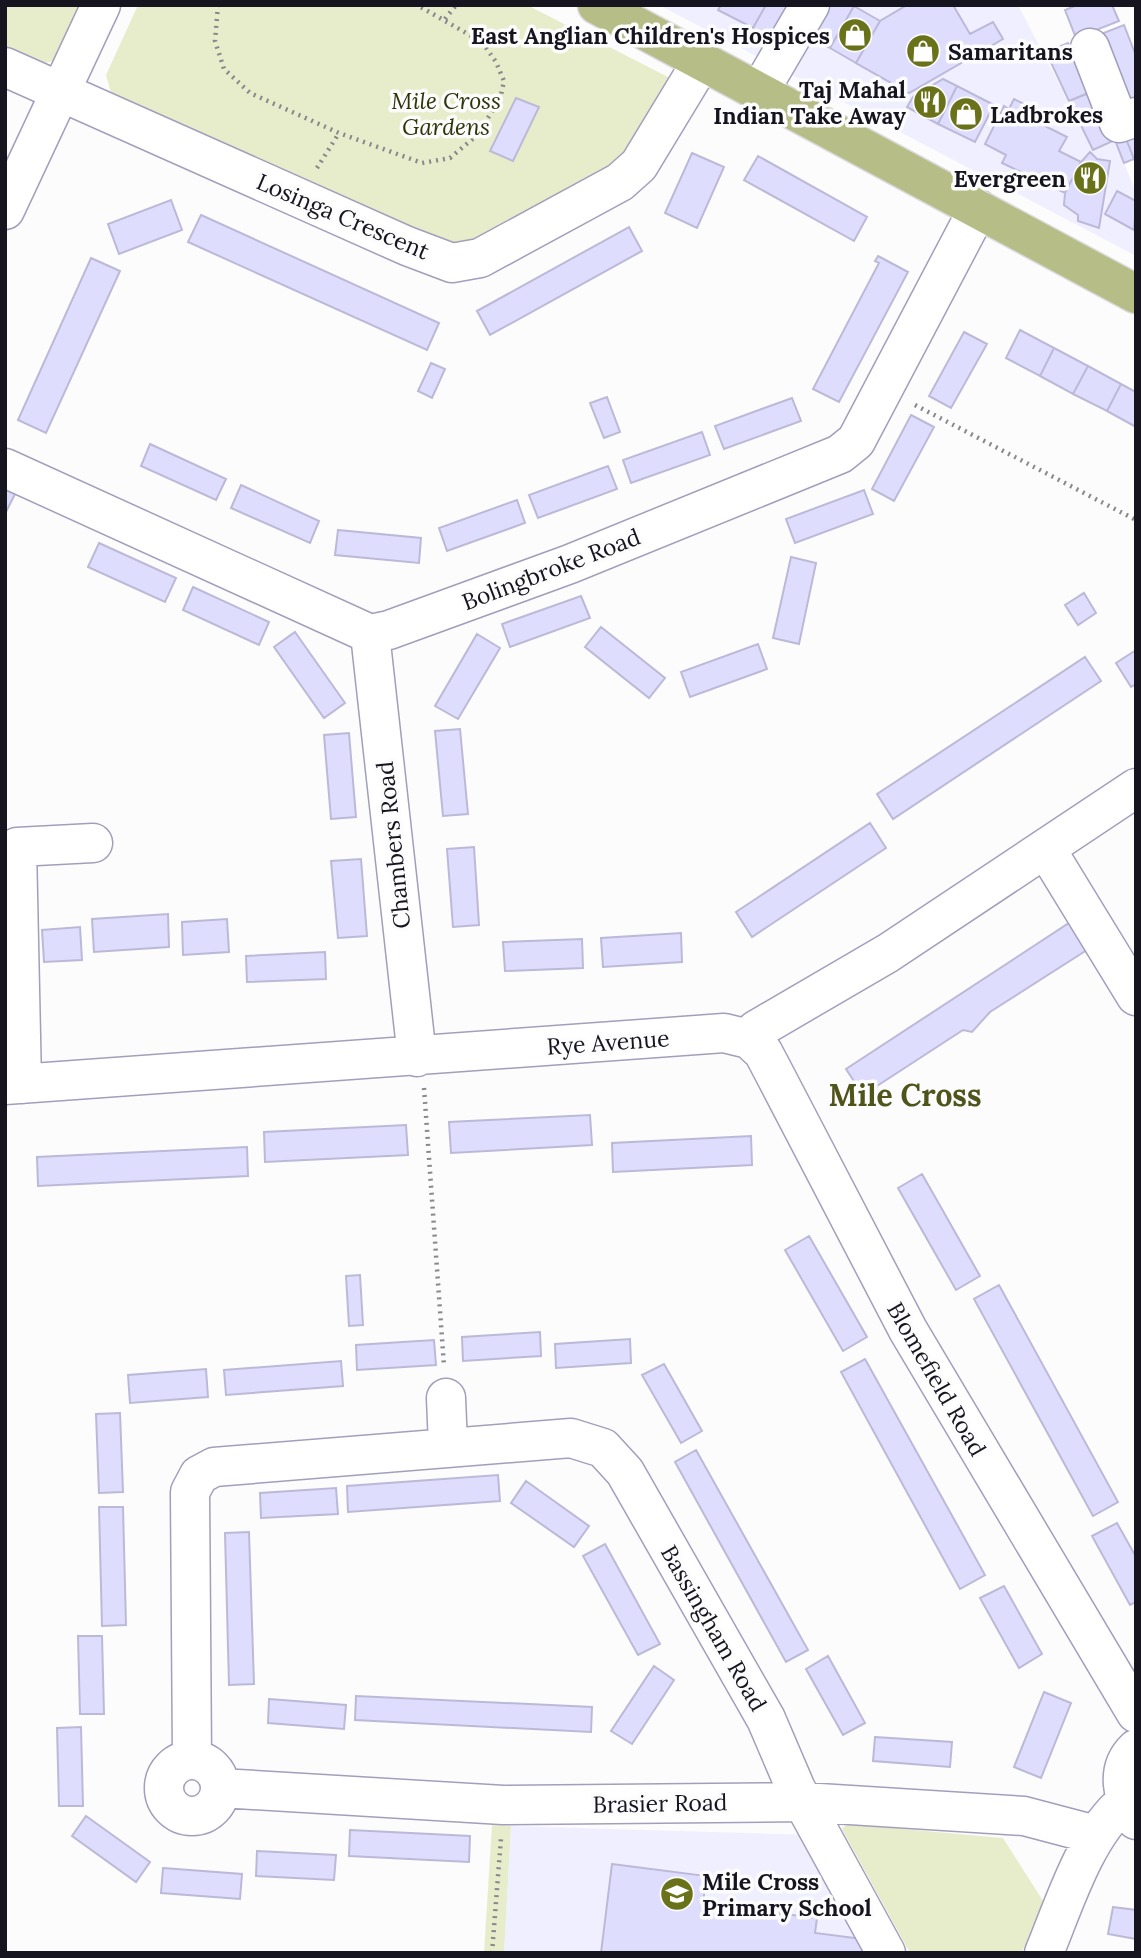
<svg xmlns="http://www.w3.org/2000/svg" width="1141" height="1958" font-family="Lora,serif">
<rect width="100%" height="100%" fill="#fcfcfc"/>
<path fill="#f0efff" d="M659,5H1018L1093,149L1115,140L1136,193V256Z
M511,1826L814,1835L879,1953H504Z"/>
<path fill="#e7edca" d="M5,5H85L62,59L26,67L5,58Z
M138,5H527L668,77L671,93L637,158L475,251H438L114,103L106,75Z
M847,1824L1003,1838L1045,1904L1021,1953H910L842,1829Z
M492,1825L511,1826L504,1953H484Z"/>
<path fill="#dfddfd" stroke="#bcb9d8" stroke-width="2" d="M721,5H766L753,28L718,10Z
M766,5H795L774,40L753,28Z
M822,5L854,6L830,48L806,36Z
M907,5H953L970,34L993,22L1003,39L909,93L856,63L880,21Z
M1077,5H1112L1119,21L1076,38L1065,10Z
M854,6L880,21L856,63L830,48Z
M1124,25L1136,56V100L1127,103L1101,34Z
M1068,43L1088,93L1069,101L1046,52Z
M943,79L957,86L938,124L907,107L913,97Z
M957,86L994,105L975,142L938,124Z
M1094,91L1115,140L1093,150L1069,101Z
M516,98L539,107L513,161L490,151Z
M1014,99L1042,113L1037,122L1067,137L1059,151L1081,162L1065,193L1002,163L1006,155L985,144L1004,106L1009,109Z
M1136,132V158L1134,159L1125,136Z
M1125,136L1134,159L1124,163L1115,140Z
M1090,152L1097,159L1110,161L1099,228L1078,221V215L1064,205L1065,193L1081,162Z
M692,153L724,167L697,228L665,213Z
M758,156L867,217L854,241L744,180Z
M1117,191L1136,201L1134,230L1105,214Z
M171,200L182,230L119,254L108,224Z
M201,215L439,323L427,350L188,242Z
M629,227L642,251L490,335L477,311Z
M878,256L908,272L839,402L813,389L879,263L875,261Z
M91,258L120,271L46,433L18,420Z
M1020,330L1054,348L1040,376L1006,358Z
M964,332L987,344L951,408L929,396Z
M1054,348L1088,366L1073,394L1040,376Z
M431,363L445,369L432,398L418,391Z
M1088,366L1121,384L1107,411L1073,394Z
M1121,384L1136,392V427L1107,411Z
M607,397L620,432L604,438L590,403Z
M792,398L801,421L724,449L715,426Z
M911,415L934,427L894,501L872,489Z
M702,432L710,455L631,483L623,460Z
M150,444L226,479L216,500L141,466Z
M608,466L617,489L538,518L529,495Z
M241,485L319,521L310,543L231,508Z
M5,488L16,492L5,514Z
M864,490L873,514L795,543L786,519Z
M517,500L525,523L447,551L439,528Z
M338,530L421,538L419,563L335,555Z
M99,543L176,578L165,602L88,567Z
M791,557L816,563L799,644L773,638Z
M193,587L269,622L259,645L183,610Z
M1084,593L1096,613L1078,625L1065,605Z
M581,596L590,618L510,647L502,624Z
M601,627L665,678L649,698L585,647Z
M295,632L345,703L324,718L274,647Z
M477,634L500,648L458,719L435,706Z
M758,644L767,669L690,697L681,672Z
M1136,650V684L1131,687L1116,663Z
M1085,657L1101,681L893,819L877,794Z
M460,729L468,814L443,816L435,731Z
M349,733L356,817L331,819L324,735Z
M870,823L886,848L752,937L736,912Z
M474,847L479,925L453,927L447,849Z
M361,859L367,936L338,938L331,861Z
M168,914L169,947L94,952L92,919Z
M227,919L229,952L183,955L182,922Z
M1072,921L1090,948L990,1012L972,1032L963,1030L877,1086L876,1096L863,1095L846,1069Z
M80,927L82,960L44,962L42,930Z
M681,933L682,962L603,967L601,938Z
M582,939L583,968L505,971L503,942Z
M325,952L326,979L247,982L246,956Z
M590,1115L592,1145L451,1153L449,1122Z
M406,1125L408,1155L265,1162L264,1132Z
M751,1136L752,1165L613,1172L612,1143Z
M247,1147L248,1176L38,1186L37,1157Z
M922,1174L980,1276L956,1290L898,1188Z
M809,1236L867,1337L843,1351L785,1250Z
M360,1275L363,1325L349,1326L346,1276Z
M999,1285L1118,1502L1093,1516L974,1299Z
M540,1332L541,1356L463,1361L462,1337Z
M630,1339L631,1363L556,1368L555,1344Z
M434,1340L436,1365L357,1370L356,1345Z
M865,1359L985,1575L960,1589L841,1372Z
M341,1361L343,1386L226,1395L224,1370Z
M664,1364L702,1431L681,1443L642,1375Z
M206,1369L208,1397L130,1403L128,1375Z
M120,1413L123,1492L99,1493L96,1414Z
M696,1450L808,1650L786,1662L675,1462Z
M498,1475L500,1501L348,1512L347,1486Z
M526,1481L589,1526L574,1547L511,1503Z
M336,1488L338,1514L261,1518L260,1493Z
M99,1507H123L126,1625L102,1626Z
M1117,1523L1136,1557V1602L1130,1605L1092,1536Z
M249,1532L254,1684L229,1685L225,1533Z
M605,1544L660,1644L638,1655L583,1556Z
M1004,1586L1042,1654L1019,1668L980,1598Z
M78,1636H102L104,1714H80Z
M828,1656L865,1723L843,1735L806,1669Z
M654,1666L674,1680L632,1744L611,1731Z
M1044,1692L1071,1703L1041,1778L1014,1767Z
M356,1696L592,1707L591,1732L355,1720Z
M269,1699L346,1705L344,1729L268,1723Z
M81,1727L83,1806H59L57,1728Z
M875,1737L952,1742L950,1767L873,1761Z
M86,1816L150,1862L136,1882L72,1836Z
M350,1830L470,1836L469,1862L349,1856Z
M257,1851L336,1855L334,1880L256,1876Z
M612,1864L706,1876L703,1904L817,1918L815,1933L870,1940L877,1953H601Z
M163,1868L242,1874L240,1899L161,1893Z
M1113,1907L1136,1910V1939L1108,1934Z"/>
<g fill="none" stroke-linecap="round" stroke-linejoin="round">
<g stroke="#a19fbc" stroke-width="41">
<path id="minor" d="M1090,48L1119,123L1136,117
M5,67L407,246L452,263L480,258L620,182L639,165L702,61
M759,92L810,5
M5,210L101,5
M5,468L370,634L389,630L570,564L840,454L856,441L978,209
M370,634L417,1057
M1046,849L1136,996
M749,1039L763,1052L772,1069L908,1330L1136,1713
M22,1084L17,847L93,843
M5,1085L724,1033L749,1039L756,1030L888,953L1136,788
M446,1398L448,1446
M1136,1749C1115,1769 1122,1798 1136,1820
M192,1758L190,1492L199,1475L214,1467L571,1438L603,1448L625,1472L766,1719L796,1789L886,1953
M164 1788a28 28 0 1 1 56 0a28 28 0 1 1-56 0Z
M221,1788L503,1805L803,1802L1024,1816L1096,1835
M1044,1953C1064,1905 1085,1835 1125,1802"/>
</g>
<g stroke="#dad9db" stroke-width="41">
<path id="major" d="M597,5L1136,294"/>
</g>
<path stroke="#88888d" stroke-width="4.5" stroke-dasharray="2 5" stroke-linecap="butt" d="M218,5L215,41L224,69L250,93L339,133L422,163L450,158L475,137L500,100L504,81L496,62L482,42L417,5
M445,19L456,5
M317,168L339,133
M915,405L1136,520
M424,1088L444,1366
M492,1953L501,1838"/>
<use href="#minor" stroke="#fff" stroke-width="38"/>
<use href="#major" stroke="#b7bd87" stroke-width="38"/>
</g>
<defs>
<g id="shop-disc" transform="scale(1.75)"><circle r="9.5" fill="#697119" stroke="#fcfcfc"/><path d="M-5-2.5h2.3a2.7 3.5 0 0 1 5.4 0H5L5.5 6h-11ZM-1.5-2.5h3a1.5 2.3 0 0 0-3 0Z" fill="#fff"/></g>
<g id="restaurant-disc" transform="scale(1.75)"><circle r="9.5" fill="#697119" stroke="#fcfcfc"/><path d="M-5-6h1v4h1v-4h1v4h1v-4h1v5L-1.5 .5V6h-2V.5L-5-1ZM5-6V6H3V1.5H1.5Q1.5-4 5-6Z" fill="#fff"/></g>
<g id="school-disc" transform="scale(1.75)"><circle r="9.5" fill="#697119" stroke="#fcfcfc"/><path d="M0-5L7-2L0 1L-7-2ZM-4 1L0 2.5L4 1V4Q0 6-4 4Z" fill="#fff"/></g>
</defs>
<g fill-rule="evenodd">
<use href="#shop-disc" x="855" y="35"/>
<use href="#shop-disc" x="923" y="51"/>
<use href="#restaurant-disc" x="930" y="102"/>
<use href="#shop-disc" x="966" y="114"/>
<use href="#restaurant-disc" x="1090" y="178"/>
<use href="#school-disc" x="677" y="1894"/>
</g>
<g text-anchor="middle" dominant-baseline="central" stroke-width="7" stroke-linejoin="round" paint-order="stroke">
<g font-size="23" font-weight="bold" fill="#15141f" stroke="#fcfcfc" text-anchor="end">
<text x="830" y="35">East Anglian Children's Hospices</text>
<text x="948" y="51" text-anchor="start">Samaritans</text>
<text x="906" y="89">Taj Mahal<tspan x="906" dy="26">Indian Take Away</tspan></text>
<text x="990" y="114" text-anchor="start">Ladbrokes</text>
<text x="1066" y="178">Evergreen</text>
<text x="702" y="1881" text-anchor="start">Mile Cross<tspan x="702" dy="26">Primary School</tspan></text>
</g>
<g font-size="23" font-style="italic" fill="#2f3308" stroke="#fcfcfc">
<text x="446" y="100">Mile Cross<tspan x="446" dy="26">Gardens</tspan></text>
</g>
<g font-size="23" fill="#15141f" stroke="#fcfcfc">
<text transform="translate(343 216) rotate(23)">Losinga Crescent</text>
<text transform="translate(551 569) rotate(-21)">Bolingbroke Road</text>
<text transform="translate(393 845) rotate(-96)">Chambers Road</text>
<text transform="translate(608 1042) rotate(-4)">Rye Avenue</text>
<text transform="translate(937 1379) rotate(60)">Blomefield Road</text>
<text transform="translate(714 1628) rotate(60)">Bassingham Road</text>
<text transform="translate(660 1803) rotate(-1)">Brasier Road</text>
</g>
<g font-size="30" font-weight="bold" fill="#4e541a" stroke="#fcfcfc">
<text x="905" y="1095">Mile Cross</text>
</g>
</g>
<rect width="1141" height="1958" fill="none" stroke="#15141f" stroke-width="14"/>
</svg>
